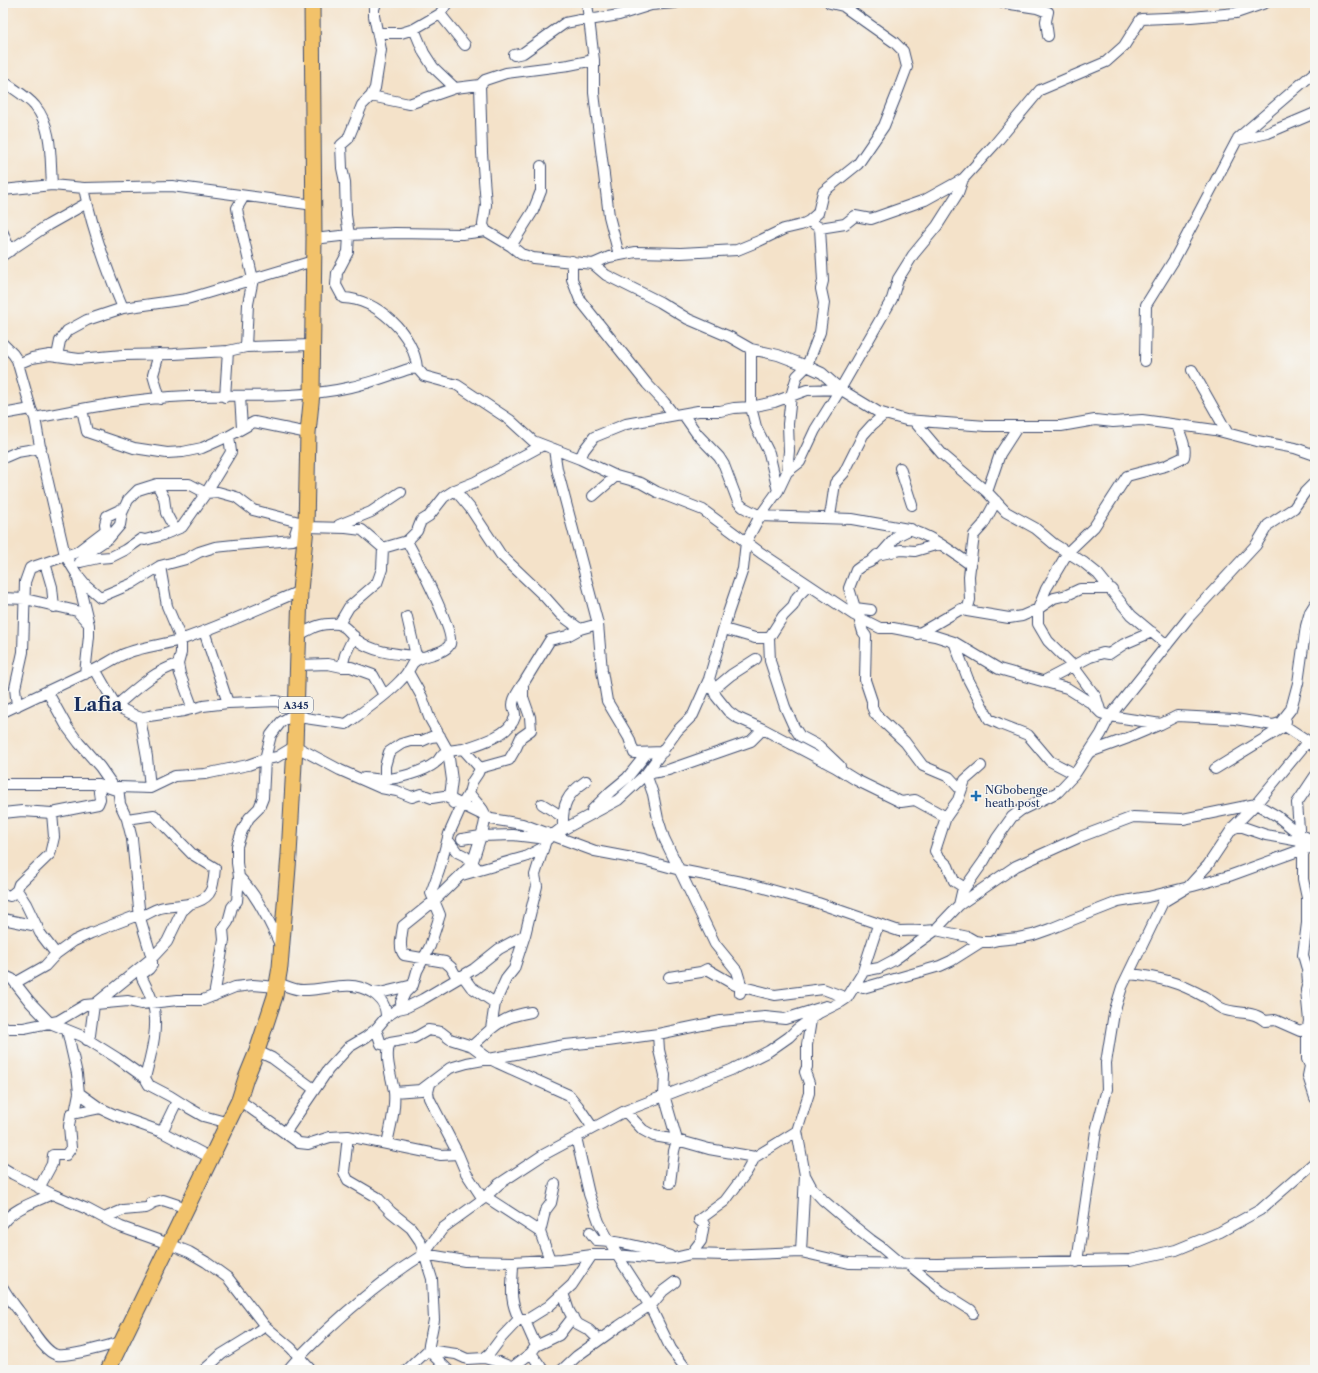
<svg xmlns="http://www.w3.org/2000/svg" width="1318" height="1373" font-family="'Libre Caslon Text',serif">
<rect width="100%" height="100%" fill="#f6f6f2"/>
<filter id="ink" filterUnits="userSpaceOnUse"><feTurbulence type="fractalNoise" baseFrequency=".025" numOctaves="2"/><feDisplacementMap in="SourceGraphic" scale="8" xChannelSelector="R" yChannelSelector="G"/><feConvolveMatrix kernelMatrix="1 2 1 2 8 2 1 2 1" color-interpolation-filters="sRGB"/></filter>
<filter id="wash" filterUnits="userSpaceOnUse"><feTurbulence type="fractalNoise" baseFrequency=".012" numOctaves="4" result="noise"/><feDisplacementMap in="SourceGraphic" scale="16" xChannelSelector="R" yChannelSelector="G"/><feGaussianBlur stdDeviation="0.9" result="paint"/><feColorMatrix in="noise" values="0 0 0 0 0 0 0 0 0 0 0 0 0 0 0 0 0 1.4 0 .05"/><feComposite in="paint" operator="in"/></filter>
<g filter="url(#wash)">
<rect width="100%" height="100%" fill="#f4e2c9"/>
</g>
<g filter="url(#ink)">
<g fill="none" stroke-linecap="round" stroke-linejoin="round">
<g stroke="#3c4a6e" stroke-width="12">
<path id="minor" d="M376,3L374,9V16L381,50L375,88L371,96L362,105L348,139L341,145L342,168L345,182L346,215L349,235L348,252L337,273L336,285L343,298C377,299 414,334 417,368
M587,3L594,60V93L609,216L619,255
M1004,3L1037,8L1048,12L1046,21L1048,36
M440,14L465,45
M414,29L424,53L433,67L455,88
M378,33H401L414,29L440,14L447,3
M514,55L523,53L565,23L590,18L595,19L619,15L651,5L675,3
M3,81C12,88 28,97 35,106C53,128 50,158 52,185
M480,85L482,153L486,205L483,225L486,231L511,246L521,254L533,258L593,264L609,257L636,252L681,253L737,250L759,241L784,229L801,225L809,221L818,213L823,192L858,164L884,126L898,91L907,67L903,51L894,42L843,6L830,3
M371,96L409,104L455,88L480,85L485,80L506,73L569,65L594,60
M1238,138L1315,72
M84,188C92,229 107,270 123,308
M3,190L52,185L84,188L172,186L314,205
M244,196L237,208L238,214L253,279L248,304L246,347
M809,221L820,228L823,281L821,289L824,303L820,332L807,366L822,373L840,389L878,412L906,420L986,426H1061L1095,420L1113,422L1142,420L1215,430L1257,441L1295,448L1315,455
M820,228L845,224L855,216L871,219L925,200L963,179L995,144L1040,90L1106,62L1124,46L1141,19L1191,17L1236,13L1265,3
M3,233L10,251
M314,239L349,235L395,233L462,234L486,231
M511,246L533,211L541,191V166
M3,255L48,225L87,203
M572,261V279L580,300L647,384L664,402L674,415
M593,264L606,275L660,302L688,319L730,337L751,349L778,355L807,366L797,376L791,396L788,424L789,451L787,472
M3,344L13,354L17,360L31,409L35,418L41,452L65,555L76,573L86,585L100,597L131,584L160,566L186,559L199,552L215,547L234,545L293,540L299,522
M751,349V407L756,427L769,453L778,491
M159,354L153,375L160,399
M57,356L60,341L67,331L87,320L123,308L187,299L313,261
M1145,361L1146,305L1174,260L1237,140L1268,133L1315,113
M19,367L20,363L32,358L50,355L79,359L123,355L174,354L228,351L246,347L311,345
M1192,370L1227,432
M240,396L242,428
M225,397L228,351
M82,409L87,432L134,448L167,453L183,452L202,448L229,436L254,422L308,433
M3,414L31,409
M683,414L697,434L719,457L724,465L738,502L743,507L760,516L852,519L908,529C931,535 952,552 971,565
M35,418C85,408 137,398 188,396C242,395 299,399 351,387C371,383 390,375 409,369L417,368L424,376L457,385L510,420L533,441L580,459L616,476L641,483L657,492L703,510L761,553L854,615L880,628H893L935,636L954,642L999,669L1067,688L1091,703L1101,713L1110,716L1161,724L1177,716L1235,719L1273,725L1280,723L1291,709L1298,683L1306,626L1310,612L1315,604
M914,421L942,454L987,492L1006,512L1035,528L1054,544L1083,562L1098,574L1131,615L1167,645
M554,449L557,469L598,624L602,671L607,701L629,738L634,753L663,752
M3,458L17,452L41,448
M580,459L584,450L594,437L626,424L698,411H720L734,408L751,407L774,402L807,390L840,389
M900,468L912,505
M157,484L164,498L166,513L175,530
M455,490L470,508L501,555L545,597L561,615L580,629
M987,492L1000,454L1018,426
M593,496L616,476
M829,518L831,510L835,483L844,473L863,435L872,425L885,414
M339,525L371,512L401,492
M383,548L407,541L417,531L421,521L429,516L444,497L455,490L475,482L543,445
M881,554L897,536L911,529
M80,562L98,558L111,557L125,550L141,539L145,540L160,536L182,527L206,493L231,452L229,436
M81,562L91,550L109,538L120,525L122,513L128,500L138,490L157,484H189L206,493L218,492L236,497L253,510L299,522L306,527L346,528L362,530L383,548
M45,563L52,587L54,607
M160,566L167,606L181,639V653L178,664L180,674L193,709
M77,575L89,625V636L85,674
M809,585L797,597L793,606L783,616L769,638L770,661L785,707L794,727L800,736L819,746L840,766
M3,598L25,599L77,611L88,623
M871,610L855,608L849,588L856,570L863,565L870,562L877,555L901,550L915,551L939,544
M967,611L970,600L969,576L974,535L983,525L996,501
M407,617L417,660
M859,618L863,632L866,636L865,680L872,701V707L875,714L905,742L923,766L949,777L961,790
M339,624C350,629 349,633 357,640C375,654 401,654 423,657
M724,629L755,638H769
M204,631L228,703
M918,634L961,609L967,611L1009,618L1022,616L1038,609L1054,598L1067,595L1080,589H1112
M299,635C315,626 320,623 339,624L349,607L377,583L382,569L383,548
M954,642L968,679L989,719L1000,724L1028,735L1050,761L1075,774
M298,665L328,664L342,667H351L373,675L384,695
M342,667L345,655L354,636
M96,671L116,706L140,718L149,716L184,711L203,706L228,703L277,701L296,709L305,718L346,724C363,712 386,696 400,681C403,678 406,675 408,671C410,669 411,665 413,663C421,654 445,655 450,644C455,631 415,556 407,541
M408,672L422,697L429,717L448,751L463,749L480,768
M709,679L716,696L728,711L736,717L763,729L835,767L856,780L901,802L915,800L946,817
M1044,681L1090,657L1103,653L1109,654L1124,644L1152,632
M713,690L731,675L756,659
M47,691L67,727L79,743L100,767L116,790
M17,706L15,688L23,652L25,582L30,568L77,552L106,530L105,524L107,516L124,508
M116,706C136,689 153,672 178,664
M1100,710L1096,697L1073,666L1048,641L1038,624V609L1046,589L1068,552L1094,527L1127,476L1165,466L1184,457C1187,446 1180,435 1177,425
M3,712L86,673C101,669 112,658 127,653C145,646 165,645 183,639C223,625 262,607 300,591
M140,718L147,757L150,788
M1286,721L1285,726L1308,741L1315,748
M463,749C479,744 510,735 515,717C516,713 513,709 513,705C513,697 519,691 522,685
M1090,752L1128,738L1161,724
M480,768L509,760L516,748L521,737L531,730L530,717L523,697V684L550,640L567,636L580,629L598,624
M1215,769L1285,726
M646,774L653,794L658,819L664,838L715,944L737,971L740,981V993
M646,774L668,770L751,741L763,729
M1315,776L1297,803L1300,842L1303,851V879L1307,898V923L1303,955L1307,969L1308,983L1306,990L1309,1021L1307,1032V1059L1310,1066L1308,1076L1315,1098
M364,778C371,778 378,780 385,779C398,779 425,771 435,763C442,759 438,755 448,751L452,780L450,796L453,803
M385,779V766L389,752L401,744L411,741H422L431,737L440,736
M3,784H98L116,790L118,787L150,788L175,776L205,774L248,765L262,760L277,757L295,746L340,770L381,788L397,791L412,797L421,794L432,798L444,796L491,819L522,824L595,851L643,860L680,870L746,883L818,903L899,931C912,930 924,932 936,930L938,927L959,905L962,892L984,861L997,838L1012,817L1021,810L1058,792L1075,774L1101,734L1110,716L1190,616L1256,545L1268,525L1294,508L1305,492L1315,482
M118,787L120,804L127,819L132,839L140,918L152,958V965L149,969L142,974V978C146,986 151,995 153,1004C159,1028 151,1054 145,1078
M542,804L563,817
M592,810L610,792L627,778L647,753
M3,813L22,811L52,813L98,804L100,799L98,784
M52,813L54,837L50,854L19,884L17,890L26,904L40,933L56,954
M1232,829L1240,826L1266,835L1305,842
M553,835L618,800L646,774L677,731L693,715L709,679L728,613L743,569L746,542L760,516L778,491L787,472L800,462L815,430L838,393L892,299L898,279L913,255L937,226L958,193L963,179
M462,839L481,836C490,809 484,813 469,793
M448,840L457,852L465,856L476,867
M462,875L525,857L544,847
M239,877C257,895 271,924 281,947
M965,888L954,881L948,866L938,856L935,851L946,817L958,800L965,780L981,766
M3,894L10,896L17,890
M959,905L1016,866L1080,837L1133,817L1183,819L1256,804L1277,816L1299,834L1315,841
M3,919L37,926
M863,971L879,968L894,960L936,930L968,937L975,941L981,942
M1129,974C1158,977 1179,982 1205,997C1211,1000 1215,1005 1221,1008C1232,1014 1248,1011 1257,1016C1260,1017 1262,1019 1265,1021L1275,1020L1300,1031L1308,1027
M3,975L12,979L30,1002L50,1023L82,1036L117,1058L145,1078L149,1085L170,1096L189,1108L203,1116L229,1123
M463,976H456L451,967L445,962L404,955C398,948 402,935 403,926L434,901L472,864L481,836L513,835L548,839
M463,976L471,987L495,1003
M669,977L701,972L707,969L735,985L775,995L823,989L847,998
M15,983L45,966L56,954L74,941L91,933L133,917C145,918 149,911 160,908C175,904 204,907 211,890C214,884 214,875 215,868L192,854L154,815L127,819
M277,983C285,985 296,991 304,990C328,990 349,979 371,992C382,998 386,1006 386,1017
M856,984L863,988L940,966L951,961L981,942H990L998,940L1018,938L1033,935L1050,929L1072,920L1118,902L1148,897L1193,886L1229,876L1298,851L1315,847
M373,992L380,993L413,985
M214,996L224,940L223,929L228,922L232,907L237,901L239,877L237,863V846L242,831L249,818L259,808L263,798L265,759L271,735L281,722L296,713
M402,1008L401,1002L405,993L413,985L417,971L430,946L440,915L431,893L439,871L449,834L462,805L469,793L472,782L478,773L480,768
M3,1026L7,1028H24L58,1021L85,1005L128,1001L141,1004L178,1000H203L235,987L253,985L277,987
M376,1029L381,1044L389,1046
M491,1029C505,1018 513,1015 531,1012
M67,1030L77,1074L79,1093L100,1108
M658,1034L659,1050L665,1075L664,1095L677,1140L674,1151L670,1183
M87,1040L90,1035L94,1005L152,958L167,942L182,911L190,904
M472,1046L491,1029L495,1003L506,979L514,969L525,935L537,886L535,875L546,840L563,827C562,804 567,794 586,781
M257,1051L272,1058L314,1089
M430,1084L428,1092L429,1098L458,1154
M394,1092L421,1090L450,1068L467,1063L565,1045L608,1041L658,1034L721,1021L765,1017L785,1019L826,1006
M239,1100L299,1143L308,1144L330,1137L348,1136L431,1153L441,1155L458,1154L466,1173L483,1199
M625,1111L643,1130L654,1136L677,1140L709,1149L755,1157
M75,1113L79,1093
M162,1132L177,1101
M285,1133L328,1070L349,1047L366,1037L376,1029L387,1016L398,1009L407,1007L423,999L474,969L499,949L525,935
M348,1136L344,1172L348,1180L377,1197L391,1212L411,1228L420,1241L432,1279L434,1320L428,1350L407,1370
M576,1137L589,1194L599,1222L617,1255L650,1306L671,1349L687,1370
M387,1144C390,1128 396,1109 394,1092C392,1077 384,1057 390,1042L414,1038L428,1030L441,1032L450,1039L472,1046L488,1058L498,1063L569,1095L578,1106L593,1128
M3,1168L13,1174L52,1194L87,1209L121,1227L169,1244L189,1252L206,1262L228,1278L265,1326L291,1348L311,1370
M805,1175L812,1188L823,1200L856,1228L871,1240L881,1247L901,1264
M39,1188L52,1164L53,1155H66L71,1148L69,1126L71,1114L100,1108L115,1115L162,1132L211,1158
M486,1197L540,1232L550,1260
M104,1218L123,1210L146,1208L150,1206L151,1203L163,1200L187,1208
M3,1223C12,1209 37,1201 52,1194
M540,1232L545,1211L551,1203L555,1184
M590,1232L596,1240C621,1241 647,1248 670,1256
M801,1252L805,1175L797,1131L809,1093V1083L805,1072L807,1067V1045L811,1020
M424,1254L443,1228L483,1199L499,1184L543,1155L625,1111L731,1070L769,1051L789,1037L797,1029L819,1013L841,1002L847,998L862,974L878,925
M691,1254L701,1241L704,1224L699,1220L725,1201L746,1173L755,1157L797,1131
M513,1262C513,1285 508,1297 519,1319
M1077,1262L1096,1131L1107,1089L1106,1063L1114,1013L1122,987L1163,902L1188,887L1208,865L1234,826L1256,804L1308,741
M908,1264L941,1291L971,1310L973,1313
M3,1288C8,1297 13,1303 19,1311C28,1322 43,1352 57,1355C70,1357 107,1346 121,1342
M563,1293L569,1311L576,1323L589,1330L599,1340
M524,1319L536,1346L559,1335L573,1317
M536,1346L531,1353L543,1370
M428,1350L456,1354L467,1359L484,1358L490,1353L502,1337L519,1319H528L549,1306L572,1285L592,1255
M428,1350L448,1370
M484,1358L499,1362L518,1370
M204,1370L222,1354L248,1338L265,1326
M288,1370C300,1355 314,1342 328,1329C358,1301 390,1275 424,1254L465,1261L513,1262L562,1259L592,1255H617L658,1259L674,1258L691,1254L726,1255L801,1252L849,1263L937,1264L1130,1260L1176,1250L1220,1232L1260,1210L1315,1162
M509,1370L531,1353
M562,1370L577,1356L619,1326L653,1303L663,1291L675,1282"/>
</g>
<g stroke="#3c4a6e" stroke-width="17">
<path id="highway" d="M108,1370L239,1100L246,1078L257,1051L275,996L280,967L289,855L295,746L300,591L306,527L308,433L312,393L314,239L312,3"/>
</g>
<use href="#minor" stroke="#fff" stroke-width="10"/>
<use href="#highway" stroke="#f2c26a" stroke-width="15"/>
</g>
</g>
<path fill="#1f6fb2" stroke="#f6f6f2" stroke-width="1.5" d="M974 790h4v4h4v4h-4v4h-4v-4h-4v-4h4z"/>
<g text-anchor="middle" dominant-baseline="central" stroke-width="3" stroke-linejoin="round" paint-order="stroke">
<rect fill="#f6f6f2" stroke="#5d6b8a" stroke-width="1" x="279" y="697" width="34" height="16" rx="3"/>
<g font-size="10" font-weight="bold" fill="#1b2f5e">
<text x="296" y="705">A345</text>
</g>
<g font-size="11" fill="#1b2f5e" stroke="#f6f6f2" text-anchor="start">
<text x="985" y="790">NGbobenge<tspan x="985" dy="13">heath post</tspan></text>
</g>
<g font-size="19" font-weight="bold" fill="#1b2f5e" stroke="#f6f6f2">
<text x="98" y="704">Lafia</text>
</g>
</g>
<rect width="1318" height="1373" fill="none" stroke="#f6f6f2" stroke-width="16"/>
</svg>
